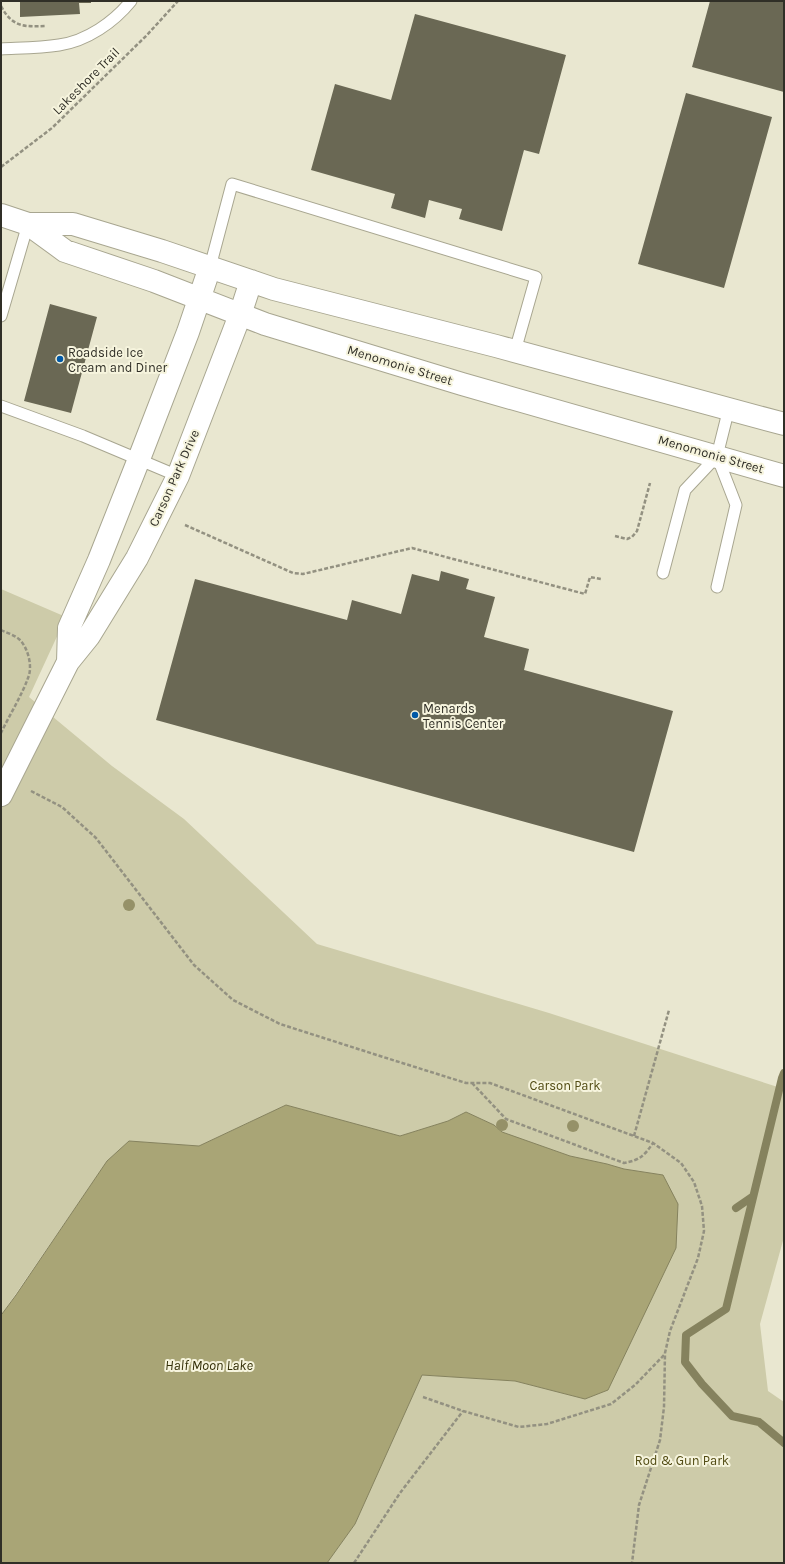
<svg xmlns="http://www.w3.org/2000/svg" width="785" height="1564" font-family="Karla,sans-serif">
<rect width="100%" height="100%" fill="#e9e7d0"/>
<path fill="#cdcba9" d="M1,589L66,617L29,697L112,766L184,819L317,944L549,1013L784,1089V1237L760,1324L768,1391L784,1402V1563H327L355,1524L422,1375L515,1381L585,1399L608,1390L628,1346L663,1175L624,1169L607,1164L570,1156L502,1132L494,1125L466,1112L448,1121L400,1136L286,1105L199,1146L129,1141L107,1161L2,1314Z"/>
<path fill="#a9a576" stroke="#85825e" d="M286,1105L400,1136L448,1121L466,1112L494,1125L502,1132L570,1156L607,1164L624,1169L663,1175L678,1204L676,1248L608,1390L585,1399L515,1381L422,1375L355,1524L327,1563H1V1310L2,1314L16,1295L107,1161L129,1141L199,1146Z"/>
<g fill="none" stroke-linecap="round" stroke-linejoin="round">
<path stroke="#85825e" stroke-width="8" d="M784,1073L782,1078L726,1309L686,1335L685,1362L702,1384L732,1416L759,1422L784,1443
M736,1208L752,1197"/>
</g>
<path fill="#6a6854" d="M20,1H91V3H79L80,14L20,17Z
M710,1H784V92L692,67Z
M415,14L566,55L539,154L524,150L502,231L459,219L462,209L429,200L425,218L391,208L395,194L311,170L335,84L391,100Z
M686,93L772,117L724,288L638,264Z
M50,304L97,317L71,413L24,401Z
M441,571L469,579L466,589L495,597L484,637L529,649L524,670L673,711L634,852L156,720L195,579L347,620L352,600L401,614L412,574L439,581Z"/>
<g fill="none" stroke-linecap="round" stroke-linejoin="round">
<g stroke="#a8a690" stroke-width="13">
<path id="lane" d="M1,49C20,48 40,48 59,45C87,41 114,22 131,1
M210,267L232,184L536,277L515,351
M1,316L28,224
M1,406L83,436L178,476
M717,456L729,408
M663,573L685,490L717,456L736,505L717,587"/>
</g>
<g stroke="#a8a690" stroke-width="24">
<path id="secondary" d="M1,215L28,224H73L162,251L274,289L496,346L784,424
M28,224L65,251L154,281L265,324L462,384L784,476
M68,662L69,628L99,560L139,459L188,332L210,267
M1,795L68,662L89,636L137,558L178,476L240,315L251,281"/>
</g>
<path stroke="#939181" stroke-width="2.5" stroke-dasharray="4 2" stroke-linecap="butt" d="M1,6C12,27 24,27 45,26
M1,167L52,128L147,35L178,1
M185,525L293,573L303,574L412,548L585,594L590,577L601,579
M615,536L627,539L632,537L637,531L650,483
M1,630C7,633 15,635 20,640C28,648 33,667 28,678C22,695 9,716 1,733
M31,791L62,807L96,838L194,965L233,1000L280,1024L380,1056L466,1083H490L653,1143L681,1163L694,1182L702,1206L704,1231L698,1258L670,1331L665,1353L664,1407L660,1440L639,1505L632,1563
M472,1083L506,1119L624,1163C640,1160 644,1156 653,1143
M634,1136L669,1010
M423,1397L463,1411L519,1427L547,1424L611,1404L635,1385L665,1354
M354,1563L400,1493L463,1411"/>
<use href="#lane" stroke="#fff" stroke-width="11"/>
<use href="#secondary" stroke="#fff" stroke-width="22"/>
</g>
<g fill="#959168">
<circle cx="129" cy="905" r="6"/>
<circle cx="502" cy="1125" r="6"/>
<circle cx="573" cy="1126" r="6"/>
</g>
<g fill="#0159a7" stroke="#f6f4dd" stroke-width="1.5">
<circle cx="60" cy="359" r="4"/>
<circle cx="415" cy="715" r="4"/>
</g>
<g text-anchor="middle" dominant-baseline="central" stroke-width="4" stroke-linejoin="round" paint-order="stroke">
<g font-size="13" fill="#302f27" stroke="#f6f4dd">
<text transform="translate(86 81) rotate(-45)">Lakeshore Trail</text>
<text transform="translate(400 365) rotate(17)">Menomonie Street</text>
<text transform="translate(711 454) rotate(16)">Menomonie Street</text>
<text transform="translate(174 478) rotate(-66)">Carson Park Drive</text>
</g>
<g font-size="13" fill="#302f27" stroke="#f6f4dd" text-anchor="start">
<text x="68" y="352">Roadside Ice<tspan x="68" dy="15">Cream and Diner</tspan></text>
<text x="423" y="708">Menards<tspan x="423" dy="15">Tennis Center</tspan></text>
</g>
<g font-size="13" fill="#514b13" stroke="#f6f4dd">
<text x="565" y="1085">Carson Park</text>
<text x="682" y="1460">Rod &amp; Gun Park</text>
</g>
<g font-size="14" font-style="italic" fill="#332f07" stroke="#f6f4dd">
<text x="209" y="1365">Half Moon Lake</text>
</g>
</g>
<rect width="785" height="1564" fill="none" stroke="#302f27" stroke-width="4"/>
</svg>
